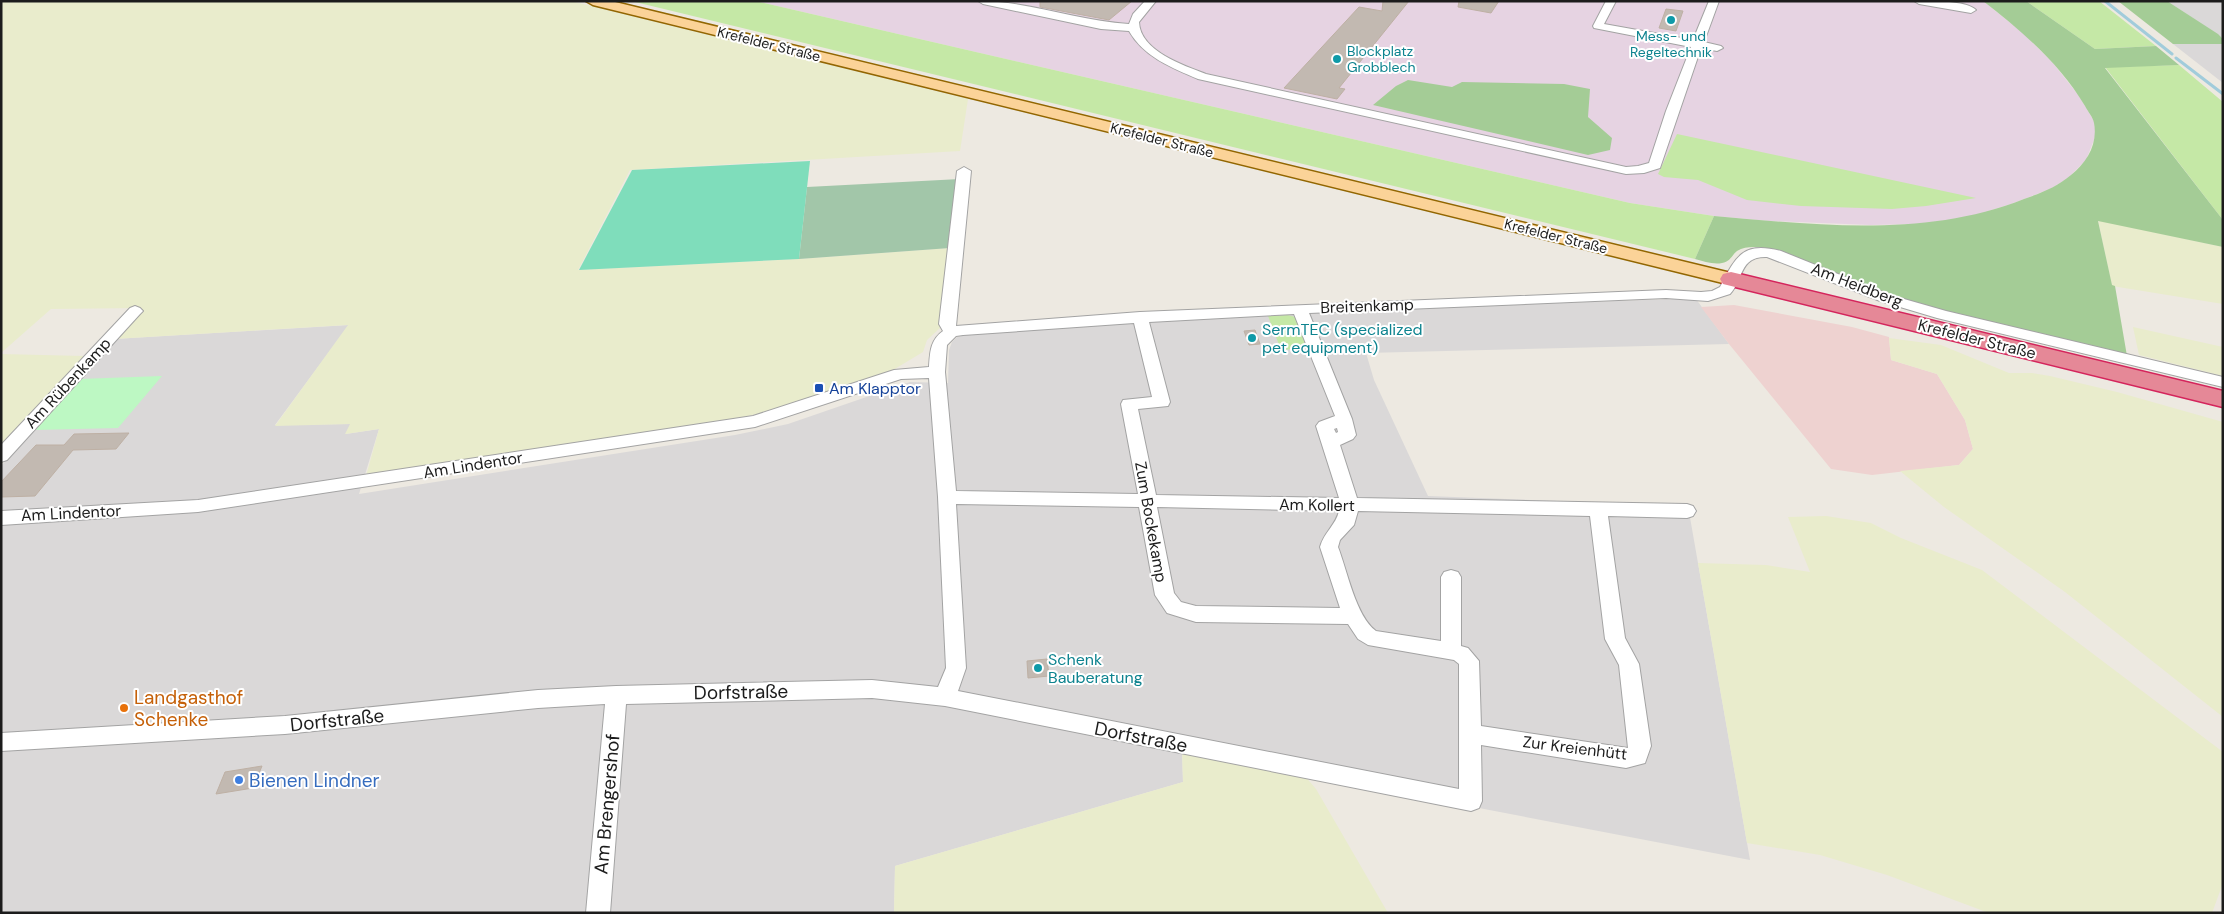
<svg xmlns="http://www.w3.org/2000/svg" width="2224" height="914" font-family="'DM Sans',sans-serif">
<rect width="100%" height="100%" fill="#ede9e1"/>
<path fill="#dad8d8" d="M2167,1H2223V39L2217,34Z
M2173,44H2223V83Z
M1672,299H1696L1729,344L1366,353L1374,380L1428,496L1688,506L1750,860L1182,751L1183,782L895,866L894,913H1V466L114,339L349,325L275,425L351,424L346,434L379,429L359,494L735,435L788,424L910,382L948,383L949,350L952,342L957,337L980,332L1308,312Z"/>
<path fill="#eed2d0" d="M1734,305L1852,327L1889,337L1891,360L1937,374L1965,420L1973,449L1959,465L1872,475L1831,469L1729,344L1701,307Z"/>
<path fill="#e6d3e2" d="M755,1H1983L2022,32L2053,63L2079,96L2094,121L2096,135L2086,160L2067,179L2050,189L2011,204L1966,218L1916,224L1871,225L1769,221L1714,216L1630,203Z"/>
<path fill="#e9eccc" d="M1,1H571L968,99L960,151L630,170L578,270L799,259L950,248L940,328L927,340L923,352L893,370L770,411L726,421L366,476L379,429L345,434L350,424L275,426L348,325L114,339L142,308L51,309L1,353Z
M2098,220L2223,247V304L2112,286Z
M2133,327L2223,347V376L2139,355Z
M1889,338L1941,345L2009,373H2032L2050,376L2117,392L2223,422V717L2065,592L1944,507L1900,471L1959,465L1973,449L1965,420L1937,374L1891,360Z
M1,354L84,356L30,420L1,450Z
M1826,516L1871,523L1901,538L1982,570L2223,752V883L2212,913H1989L1887,875L1820,855L1747,843L1698,563L1766,565L1810,572L1788,517Z
M1182,751L1304,775L1316,789L1388,913H894L895,866L1183,782Z"/>
<path fill="#c5e8a6" d="M631,1H755L1630,203L1714,216L1695,259Z
M2026,1H2099L2156,46L2095,49Z
M2179,65L2223,102V220L2105,67Z
M1677,134L1976,198L1926,206L1892,209L1801,206L1747,200L1698,180L1664,177L1658,174Z
M1288,315L1295,317L1307,348L1281,350L1268,316Z"/>
<path fill="#a4cc96" d="M1983,1H2026L2095,49L2156,46L2179,65L2105,68L2223,220V247L2098,221L2112,285L2115,286L2127,356L1904,301L1777,250C1765,248 1749,244 1737,251C1732,255 1730,262 1722,263C1713,265 1704,261 1695,259L1714,216C1816,225 1926,238 2024,199C2041,193 2057,187 2071,175C2087,162 2098,144 2094,123C2093,117 2088,112 2085,106C2060,64 2022,31 1983,1Z
M2118,1H2167L2218,34L2223,39V44H2173Z
M1408,80L1452,87L1462,82L1564,84L1590,89L1588,117L1612,138L1610,150L1588,155L1373,105L1396,86Z"/>
<path fill="#a2c6a9" d="M960,179L950,248L799,259L807,187Z"/>
<path fill="#bdf8c3" d="M162,376L118,428L34,430L79,379Z"/>
<path fill="#7fddbb" d="M810,161L799,259L579,270L632,170Z"/>
<g fill="none" stroke-linecap="round" stroke-linejoin="round">
<path stroke="#a1ccdb" stroke-width="3" d="M2105,1L2172,54
M2176,58L2223,94"/>
</g>
<path fill="#c2b9b1" stroke="#beb0a4" d="M1040,1H1132L1109,20L1040,7Z
M1383,1H1409L1339,88L1345,89L1337,99L1284,88L1359,7L1382,11Z
M1459,1H1499L1491,13L1458,7Z
M1666,9L1683,11L1676,31L1659,28Z
M1255,330L1260,344L1249,345L1244,331Z
M129,433L116,449L73,450L35,496L1,497V482L36,445H64L74,434Z
M1047,659L1049,676L1028,678L1027,661Z
M262,766L253,788L216,794L225,772Z"/>
<g fill="none" stroke-linecap="round" stroke-linejoin="round">
<g stroke="#a3a3a3" stroke-width="2">
<path id="minor" d="M978,1C1029,1 1078,21 1129,24L1133,14L1145,1H1156L1139,22C1140,51 1183,65 1206,74L1626,167L1638,166L1649,163L1666,111L1691,47L1594,28L1593,26L1606,1H1616L1604,24L1693,40L1709,1H1719L1704,42L1721,46L1723,48L1717,51L1701,48L1660,168L1644,173L1626,174L1198,79C1172,68 1144,57 1129,31L1101,29L983,4Z
M1914,1C1929,1 1966,0 1976,10L1971,13L1919,4Z
M964,167L971,171L956,326L1140,312L1666,290L1701,292L1712,291L1720,287C1736,256 1743,241 1781,251L1890,295L1946,311L2223,377V387L1937,318L1880,301L1767,257C1739,256 1744,279 1730,294L1708,301L1666,298L1309,313L1352,419L1356,435L1353,439L1340,445L1357,498L1687,504L1693,506L1696,511L1693,516L1687,518L1608,516L1625,638L1639,664L1651,746L1645,763L1626,768L1481,745L1482,801L1479,808L1471,811L945,706L872,698L626,704L610,913H586L605,704L538,708L285,734L1,751V733L285,716L538,690L616,686L872,680L938,687L946,668L938,497L929,378L901,379L755,427L198,512L1,525V511L198,500L753,416L894,370L929,367C930,353 930,340 943,331L939,324L957,171ZM1294,314L1335,416L1319,422L1316,426L1339,498L1156,495L1138,409L1168,406L1170,402L1149,322ZM1134,323L1152,397L1123,400L1121,404L1138,494L956,491L945,372L947,345L956,336L963,335ZM1337,428L1338,432L1336,433L1334,429ZM956,504L1139,507L1155,595L1167,613L1196,622L1348,624L1358,639L1368,645L1454,660L1459,664V789L958,691L966,668ZM1157,507L1339,511C1336,525 1324,532 1320,547L1340,608L1196,606L1181,602L1174,593ZM1358,511L1590,516L1605,639L1619,665L1628,748L1481,726L1479,661L1468,648L1461,646V577L1458,572L1451,570L1444,572L1441,577V641L1376,631C1356,617 1347,570 1338,547L1340,540L1354,525Z
M135,306L140,308L143,311L140,314L7,460L1,462V445L130,308Z"/>
</g>
<g stroke="#926601" stroke-width="3">
<path id="major" d="M586,1H611L1731,273L1738,275L1740,279L1738,283L1731,285L593,5Z"/>
</g>
<g stroke="#d4255c" stroke-width="3">
<path id="highway" d="M1731,272L2223,391V407L1723,284L1720,279L1723,274Z"/>
</g>
<use href="#minor" fill="#fff" fill-rule="evenodd"/>
<use href="#major" fill="#fbd398" fill-rule="evenodd"/>
<use href="#highway" fill="#e58897" fill-rule="evenodd"/>
</g>
<g fill="#0f9aa8" stroke="#fff" stroke-width="2">
<circle cx="1671" cy="20" r="5"/>
<circle cx="1337" cy="59" r="5"/>
<circle cx="1252" cy="338" r="5"/>
<circle cx="1038" cy="668" r="5"/>
</g>
<rect fill="#1a4fb4" stroke="#fff" stroke-width="2" x="814" y="383" width="10" height="10" rx="2.5"/>
<circle fill="#e8710a" stroke="#fff" stroke-width="2" cx="124" cy="708" r="5"/>
<circle fill="#3f7fe0" stroke="#fff" stroke-width="2" cx="239" cy="780" r="5"/>
<g text-anchor="middle" dominant-baseline="central" stroke-width="4" stroke-linejoin="round" paint-order="stroke">
<g font-size="14" fill="#0d838f" stroke="#fff">
<text x="1671" y="36">Mess- und<tspan x="1671" dy="16">Regeltechnik</tspan></text>
<text x="1347" y="51" text-anchor="start">Blockplatz<tspan x="1347" dy="16">Grobblech</tspan></text>
</g>
<g font-size="14" fill="#1c1c1c" stroke="#fff">
<text transform="translate(769 44) rotate(14)">Krefelder Straße</text>
<text transform="translate(1162 140) rotate(14)">Krefelder Straße</text>
<text transform="translate(1556 236) rotate(14)">Krefelder Straße</text>
</g>
<g font-size="16" fill="#1c1c1c" stroke="#fff">
<text transform="translate(1857 285) rotate(21)">Am Heidberg</text>
<text transform="translate(1367 306) rotate(-2)">Breitenkamp</text>
<text transform="translate(1977 339) rotate(14)">Krefelder Straße</text>
<text transform="translate(68 383) rotate(-47)">Am Rübenkamp</text>
<text transform="translate(473 465) rotate(-9)">Am Lindentor</text>
<text transform="translate(1317 505) rotate(1)">Am Kollert</text>
<text transform="translate(71 513) rotate(-3)">Am Lindentor</text>
<text transform="translate(1151 522) rotate(80)">Zum Bockekamp</text>
<text transform="translate(1575 748) rotate(7)">Zur Kreienhütt</text>
</g>
<g font-size="16" fill="#0d838f" stroke="#fff" text-anchor="start">
<text x="1262" y="329">SermTEC (specialized<tspan x="1262" dy="18">pet equipment)</tspan></text>
<text x="1048" y="659">Schenk<tspan x="1048" dy="18">Bauberatung</tspan></text>
</g>
<g font-size="16" fill="#164399" stroke="#fff" text-anchor="start">
<text x="829" y="388">Am Klapptor</text>
</g>
<g font-size="19" fill="#1c1c1c" stroke="#fff">
<text transform="translate(741 692) rotate(-1)">Dorfstraße</text>
<text transform="translate(337 720) rotate(-6)">Dorfstraße</text>
<text transform="translate(1141 737) rotate(11)">Dorfstraße</text>
<text transform="translate(607 804) rotate(-85)">Am Brengershof</text>
</g>
<g font-size="19" fill="#c56008" stroke="#fff" text-anchor="start">
<text x="134" y="697">Landgasthof<tspan x="134" dy="22">Schenke</tspan></text>
</g>
<g font-size="19" fill="#366cbe" stroke="#fff" text-anchor="start">
<text x="249" y="780">Bienen Lindner</text>
</g>
</g>
<rect width="2224" height="914" fill="none" stroke="#1c1c1c" stroke-width="5"/>
</svg>
